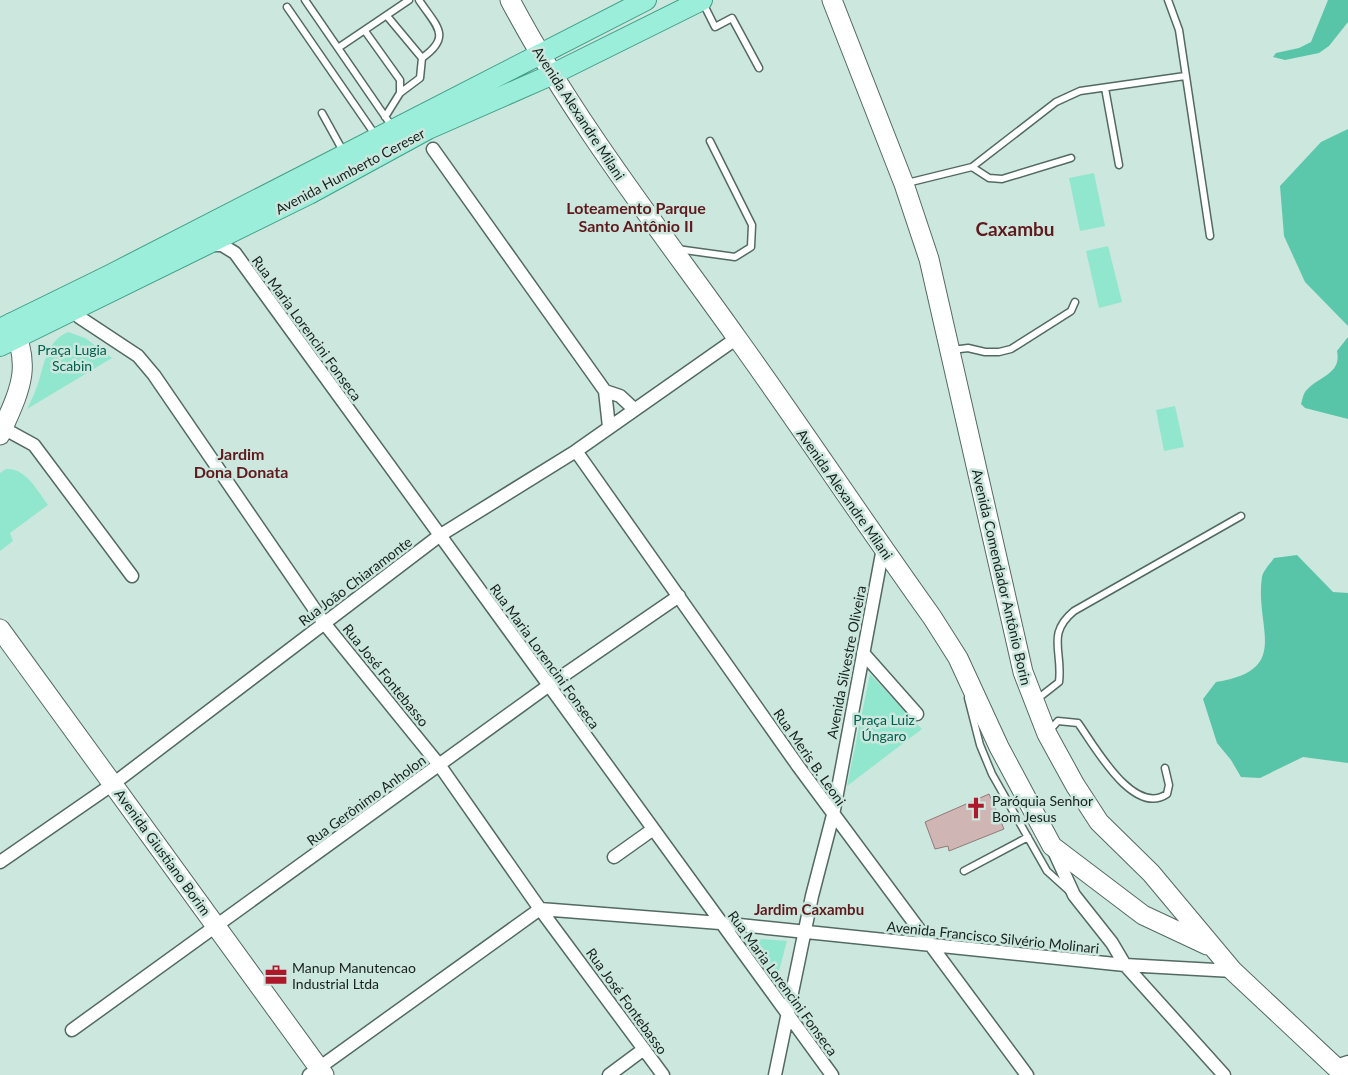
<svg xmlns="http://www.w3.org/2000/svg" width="1348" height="1075" font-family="Lato,sans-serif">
<rect width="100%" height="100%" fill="#cce7de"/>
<path fill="#90e7cd" d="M1094,173L1105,226L1080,231L1069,178Z
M1108,246L1122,302L1099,308L1086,251Z
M68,332L85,338L112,358L27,409C32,399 37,388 40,377C45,359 49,340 68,332Z
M1175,406L1184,447L1164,451L1156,410Z
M6,469C26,468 37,490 48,505L10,533L13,541L0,551V473Z
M870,674L922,729L847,786Z
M737,937L787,941L775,986Z"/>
<path fill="#59c5a8" d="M1328,0H1348V22L1329,46L1319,53L1285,60L1273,57L1276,53L1299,48L1311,42Z
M1348,337V419L1305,408L1301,404C1302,401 1303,395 1305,392C1317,376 1342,375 1337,351Z
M1297,555L1333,592L1348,593V763L1303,757L1260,778L1241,777L1231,760L1217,743L1203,699L1216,682C1293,670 1254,627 1262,577C1263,571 1270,564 1274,558Z"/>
<path fill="#5cc8ab" d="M1348,129V326L1305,282L1284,236L1280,186L1321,142Z"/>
<path fill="#cfb5b3" stroke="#937a79" d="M989,794L1004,829L949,851L948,846L935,849L925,822Z"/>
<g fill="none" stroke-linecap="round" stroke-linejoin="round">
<g stroke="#536a63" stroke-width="9">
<path id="lane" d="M305,0L393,128
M419,0C436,26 453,36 422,58
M1168,0L1179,30L1210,236
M702,1L715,27L732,18L759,68
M287,7L376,136
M387,16L422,58L420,78L400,93
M365,31L400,80V93L385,117
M338,48L409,0
M1105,88L1119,165
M322,113L343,151
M972,167L989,178L1002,179L1071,158
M907,183L972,167L1056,102L1080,91L1185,76
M677,249L735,257L751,247L752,225L710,141
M952,350L968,348L985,352H999L1011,349L1071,311L1075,302
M968,698L980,745L992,774L1047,871L1068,890
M1036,700L1059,682C1063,651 1046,634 1074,611L1241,516
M1049,731L1058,721L1078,723C1094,745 1133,817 1167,794L1169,785L1165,768
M964,871L1028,837"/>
</g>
<g stroke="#536a63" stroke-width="15">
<path id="street" d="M433,149L605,391L609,427
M208,245H222L235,253L832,1075
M79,304L77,308L79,317L138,356L154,375L324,623L440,766L540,909L663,1075
M605,391L620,396L634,409
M3,428L34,445L132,576
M576,451L798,766L1027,1075
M863,653L917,714
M1053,849L1074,895L1112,943L1125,965L1224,1075
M614,857L652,830
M0,862L113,784L439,536L576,451L737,338
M72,1030L548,686L679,596
M1333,1067L1348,1062
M309,1075L540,909L720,923L1125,965L1233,971
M609,1075L644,1049
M775,1075L812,896L833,815L883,548"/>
</g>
<g stroke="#536a63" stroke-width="21">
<path id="secondary" d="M510,0C574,121 658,227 737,338C803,430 866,525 932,617L958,658L999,747L1052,846L1143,915L1207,945
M832,0L904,184L929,259L1023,672L1047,734L1075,785L1099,822L1151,873L1233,971L1344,1075
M0,435C18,393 34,368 11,323
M0,629L324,1075"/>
</g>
<g stroke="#419e87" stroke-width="22">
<path id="primary" d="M0,329L110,275L646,0
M0,346L309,194L428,129L551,75L702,0"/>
</g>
<use href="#lane" stroke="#fff" stroke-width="6"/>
<use href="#street" stroke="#fff" stroke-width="12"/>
<use href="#secondary" stroke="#fff" stroke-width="19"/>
<use href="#primary" stroke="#9beed9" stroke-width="20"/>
</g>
<defs>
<g id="church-bare" transform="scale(1.725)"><path d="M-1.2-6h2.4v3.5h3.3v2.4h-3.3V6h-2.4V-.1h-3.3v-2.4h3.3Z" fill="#ad192a" stroke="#cce7de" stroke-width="2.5" paint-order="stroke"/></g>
<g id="office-bare" transform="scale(1.725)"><path d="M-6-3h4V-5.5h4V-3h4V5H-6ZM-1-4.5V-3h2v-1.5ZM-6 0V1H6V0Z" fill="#ad192a" stroke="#cce7de" stroke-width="2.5" paint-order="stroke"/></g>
</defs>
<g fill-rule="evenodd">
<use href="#church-bare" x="976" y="808"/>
<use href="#office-bare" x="276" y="975"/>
</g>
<g text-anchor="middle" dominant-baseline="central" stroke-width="5" stroke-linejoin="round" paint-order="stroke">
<g font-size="14" fill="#17211e" stroke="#cce7de">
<text transform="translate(579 113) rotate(57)">Avenida Alexandre Milani</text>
<text transform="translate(350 171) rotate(-28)">Avenida Humberto Cereser</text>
<text transform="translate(307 328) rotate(54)">Rua Maria Lorencini Fonseca</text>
<text transform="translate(845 494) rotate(55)">Avenida Alexandre Milani</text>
<text transform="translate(1002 577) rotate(77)">Avenida Comendador Antônio Borin</text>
<text transform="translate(355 581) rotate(-37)">Rua João Chiaramonte</text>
<text transform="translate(545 656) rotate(54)">Rua Maria Lorencini Fonseca</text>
<text transform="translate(846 662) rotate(-79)">Avenida Silvestre Oliveira</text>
<text transform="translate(386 675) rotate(51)">Rua José Fontebasso</text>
<text transform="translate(810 757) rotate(55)">Rua Meris B. Leoni</text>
<text transform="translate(366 800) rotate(-36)">Rua Gerônimo Anholon</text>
<text transform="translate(163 852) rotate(54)">Avenida Giustiano Borim</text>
<text transform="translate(993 937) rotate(6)">Avenida Francisco Silvério Molinari</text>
<text transform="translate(783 983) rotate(54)">Rua Maria Lorencini Fonseca</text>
<text transform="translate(627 1001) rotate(54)">Rua José Fontebasso</text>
</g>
<g font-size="14" fill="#01604d" stroke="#cce7de">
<text x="72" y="349">Praça Lugia<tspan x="72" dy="16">Scabin</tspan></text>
<text x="884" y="719">Praça Luiz<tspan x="884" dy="16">Úngaro</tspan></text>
</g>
<g font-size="14" fill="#17211e" stroke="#cce7de" text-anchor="start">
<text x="992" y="800">Paróquia Senhor<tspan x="992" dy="16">Bom Jesus</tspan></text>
<text x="292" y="967">Manup Manutencao<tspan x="292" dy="16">Industrial Ltda</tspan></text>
</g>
<g font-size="15" font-weight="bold" fill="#5f1a1d" stroke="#cce7de">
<text x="809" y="909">Jardim Caxambu</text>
</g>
<g font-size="16" font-weight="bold" fill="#5f1a1d" stroke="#cce7de">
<text x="636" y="207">Loteamento Parque<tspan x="636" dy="18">Santo Antônio II</tspan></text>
<text x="241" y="453">Jardim<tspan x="241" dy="18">Dona Donata</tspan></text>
</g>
<g font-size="19" font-weight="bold" fill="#5f1a1d" stroke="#cce7de">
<text x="1015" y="228">Caxambu</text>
</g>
</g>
</svg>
